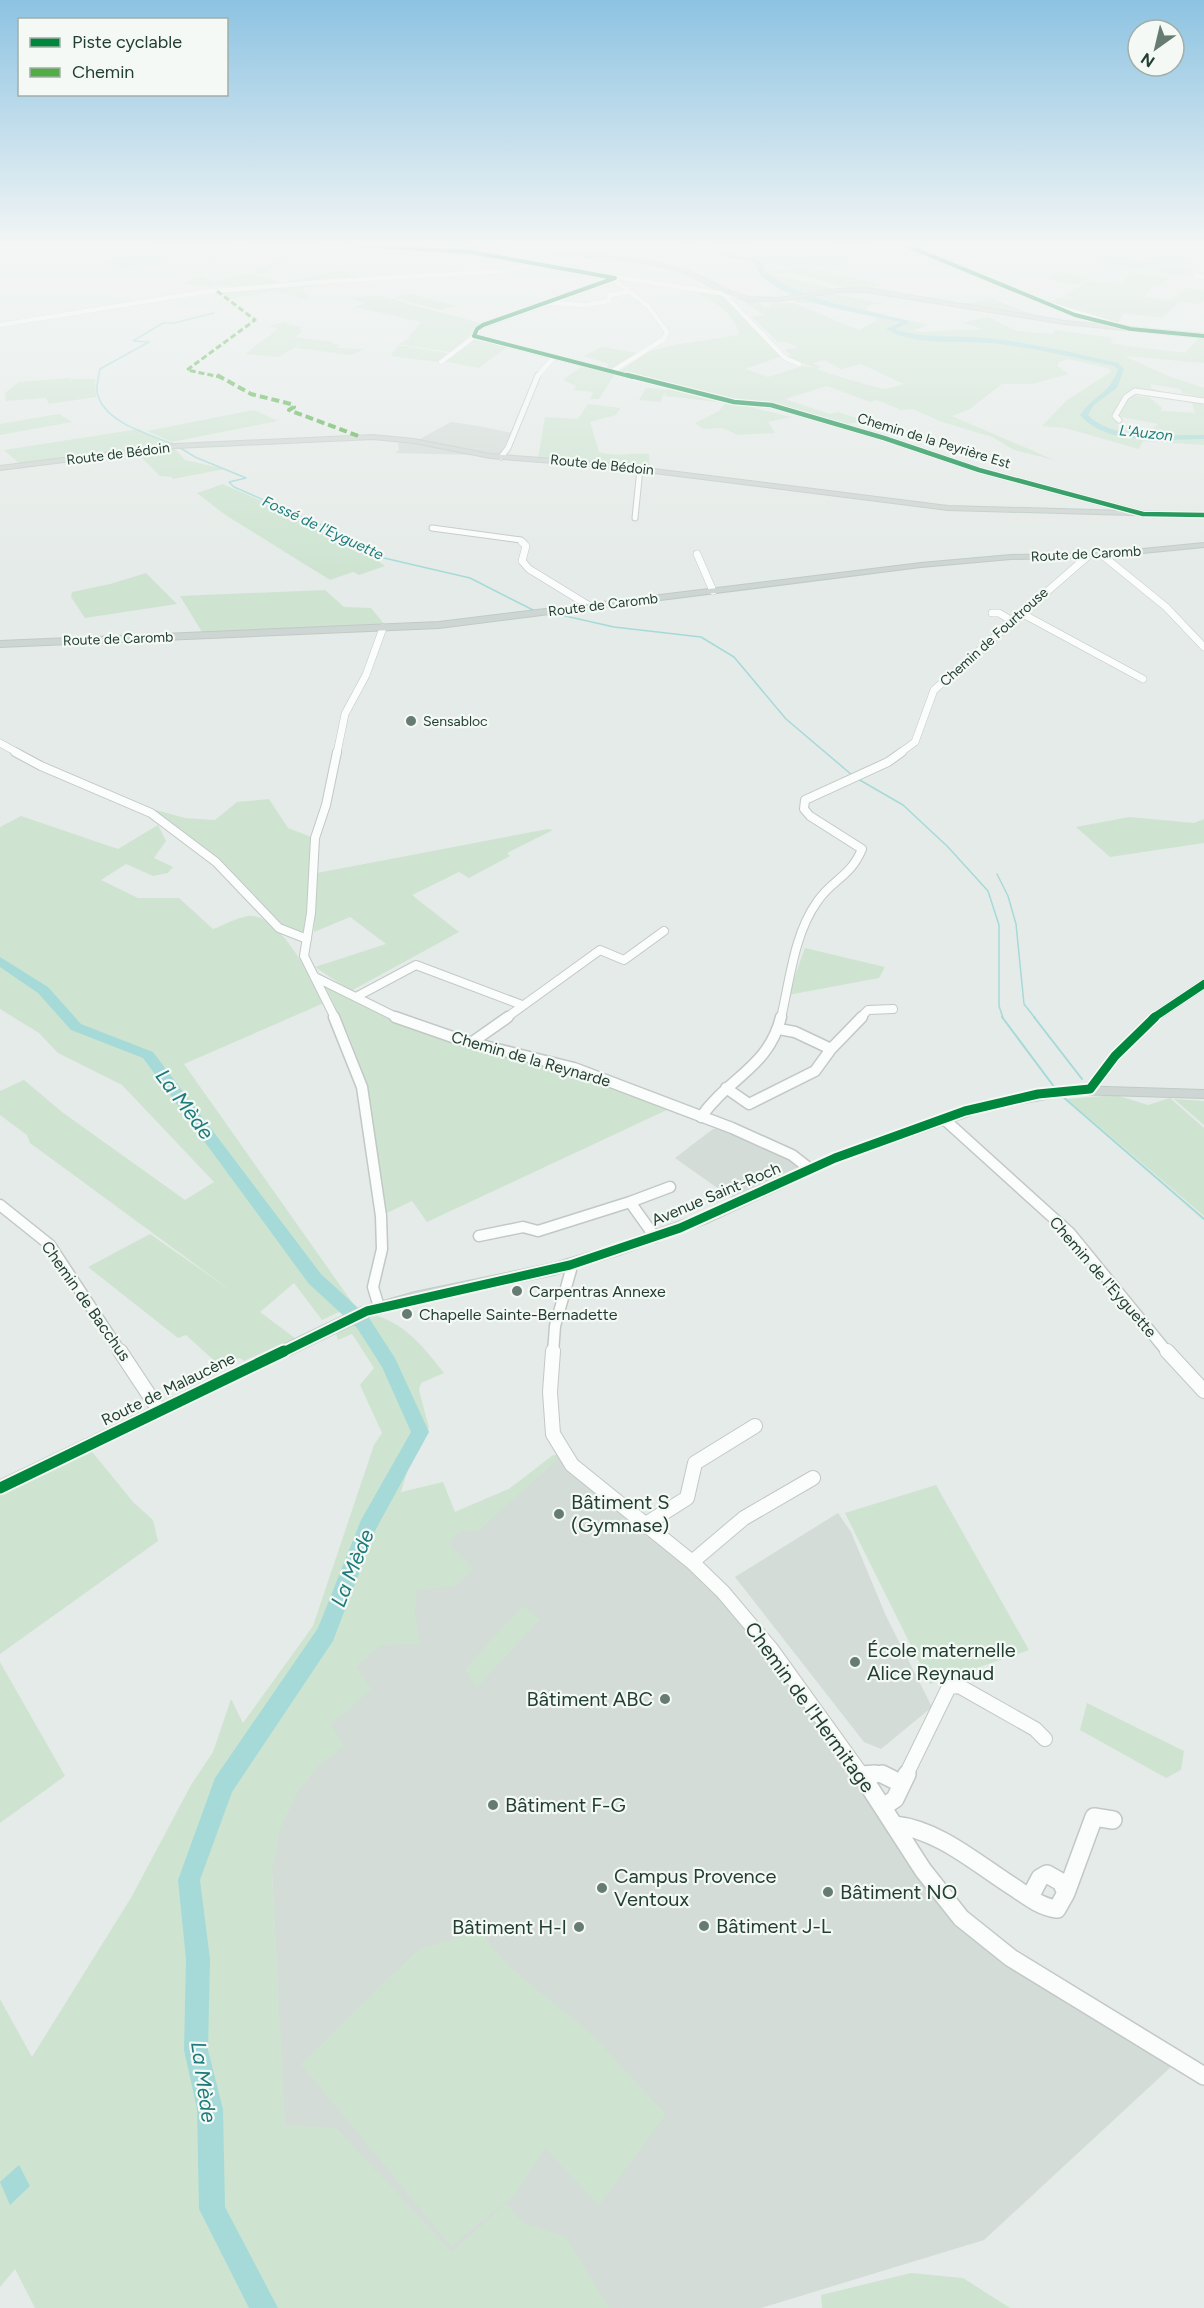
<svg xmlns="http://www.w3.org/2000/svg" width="1204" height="2308" font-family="Figtree,sans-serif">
<rect width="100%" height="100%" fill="#e5ebe8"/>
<path fill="#d3dcd7" d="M451,422L478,426L512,433L499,455L418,440Z
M403,441L425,444L472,455L395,453L399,450L398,444Z
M724,1128L793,1159L803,1168L733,1199L675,1158L713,1129Z
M558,1453L705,1582L776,1663L910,1858L965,1931L990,1953L1172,2066L984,2240L761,2308H466L288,2196L267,1772L455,1512L509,1489Z
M838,1513L851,1532L886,1616L932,1707L881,1749L864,1742L735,1577Z"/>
<path fill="#cee4d1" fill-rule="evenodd" d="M142,245H236L233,246L247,249L256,245H319L261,274L252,272L293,250L284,249L273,254L258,252L234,261L222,259L213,262L195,254H180Z
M678,245L703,250L715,245H749L780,257L803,258L832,245H881L868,249L879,251L877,252L860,250L839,267L822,265L813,270L881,284C852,303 800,264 776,275L835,289C801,295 790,295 762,272L791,269L778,263L762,265L749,258L708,253Z
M1080,251L1136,262L1177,254L1202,261L1181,266L1192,270L1194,276L1118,267L1074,255Z
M146,253L179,260L111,271L100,263Z
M345,269L343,271L360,278L302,288L310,298L304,299L275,291L230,299L219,291L236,288C215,282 202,290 183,283L202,276L213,282L249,273L282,283L274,284L297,282H289Z
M1061,272L1090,278L1076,285L1044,279Z
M1130,272L1170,278L1158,286H1153L1144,297L1179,302L1162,318L1124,313L1117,325L1047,303L1062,297L1081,301L1064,296L1088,281L1123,284Z
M1187,288L1204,291V300L1199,304L1171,300Z
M701,292L723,296L782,356L745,369L768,377L803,366L816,368L786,357L791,355L785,350L799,347L786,342H778L752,317L764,315L742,300L756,301L764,307L770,306L771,303H794L859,330L877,320L875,315C848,313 823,301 796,303L794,299L826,292L883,304L870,305L866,308L868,311L928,325L914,330L920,332L983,329L963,323L988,317L1017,331L1052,334L1055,330L1113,338L1110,343L1126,346L1122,355L1127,346L1185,353L1200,337H1204V363L1124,356L1168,376L1204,388V398L1182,393L1180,389L1151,384V388L1167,395L1130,392L1114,416L1117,419L1118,428L1151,430L1158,424L1116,416L1130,395L1149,397L1162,408L1160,411L1195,413L1192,403L1176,400L1175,397L1204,401V445L1143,441L1139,449L1065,428L1042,426L1067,400L1111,372L1108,368L1068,359L1059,362L1057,366L1069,374L1032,384H1002L970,409L952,416L1054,460L1014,450L992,437L942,422L913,409L901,410L877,400L870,402L827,386L785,399L829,414L838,412L866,421L847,424L813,418L764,402H740L618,372L650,351L674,345L740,335C733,313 718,304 699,294ZM824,360L841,369L861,364L904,384C898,386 891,388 885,389C880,389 823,372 817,369L821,367L813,363Z
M410,294L456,306L441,310L395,298Z
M380,296L484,324L450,352L399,344L407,340L421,322L355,307L365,303L347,298Z
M992,299L1035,315L961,304Z
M286,322L287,324L302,327L299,330L303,331L294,337L334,342L332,344L340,345L336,348L364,349L351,355L297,348L304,343L277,357L245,354L278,329L269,326Z
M475,339L507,347L479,368L443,361Z
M398,345L447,353L448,354L439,362L391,356Z
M602,347L636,353L639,355L614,370H604L609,364L584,356Z
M581,367L615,374L599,399H590L593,392L573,390L576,386L563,380Z
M71,378L69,383L72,379H95L96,397L49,404L46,398L6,401L5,393L19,382Z
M668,387L791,417L768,422L775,433L738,435L722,428L703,429L695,423L719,411L725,403L665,396L666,391L660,402L639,400L646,388L667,390Z
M588,404L620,408L616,415L590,422L599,452C614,457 632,453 649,454L650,469L538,458L545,417L578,419Z
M254,410L278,421L172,442L147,431Z
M59,414L72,422L0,435V424Z
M139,429L172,445L21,465L4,450Z
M174,448L185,460L225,469L173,479L172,477L160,476L136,452Z
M223,484L351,541L385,566L359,575L353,572L330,580L224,514L197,493Z
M146,573L177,604L85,618L71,597L72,592L110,584Z
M325,590L344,607L371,608L385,625L202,632L180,596Z
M269,799L288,828L311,837L307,929L303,932L282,927L227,867L154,811L156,810L185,818L215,820L237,802Z
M21,816L118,849L158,825L166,841L154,858L173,867L168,873L153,876L126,864L101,880L138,898H179L213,929C224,925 236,918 248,916C279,912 312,980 324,1003L184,1064L354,1305L322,1320L294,1283L260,1312L295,1338L244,1361L240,1358L219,1365L186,1335L178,1338L88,1267L150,1234L233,1292L30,1143L27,1135L0,1115V1091L24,1080L62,1112L185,1200L214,1182L122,1085L58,1053L39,1033L0,1009V827Z
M1129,817L1194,823L1204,819V843L1110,857L1076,827Z
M548,829L553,830L507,853L510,856L469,878L459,872L412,895L459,932L351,991L315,967L386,944L350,917L314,932L317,873Z
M805,948L885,967L879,978L788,995Z
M324,984L388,1016L572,1069L671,1108L427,1222L412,1201L387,1213L367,1083L349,1036Z
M1116,1095L1148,1105L1170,1098L1204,1128V1216L1067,1099Z
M1174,1099L1204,1101V1125Z
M377,1316C407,1325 425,1349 444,1373L421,1383L419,1390L429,1428L410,1462L401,1492L443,1482L455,1512L509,1489L553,1455L558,1459L478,1531H461L448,1543L473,1568L456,1586L417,1590L415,1612L420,1644L380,1645L356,1668L371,1689L331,1725L344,1746L317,1767L298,1792L280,1829L272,1871L285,2125L336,2128L452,2252L506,2203L524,2224L565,2236L609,2308H35L15,2269L0,2287V1999L32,2057L132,1896L191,1785L213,1752L231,1699L243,1723L313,1626L374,1445L382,1433L360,1385L374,1368L352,1334L338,1340L335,1331Z
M89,1448L134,1503L153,1520L158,1541L0,1654V1492Z
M936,1485L1029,1650L930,1684L845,1513Z
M523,1606L540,1619L476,1688L465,1669Z
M0,1662L65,1776L0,1823Z
M1087,1703L1184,1751L1181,1770L1166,1778L1080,1730Z
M482,1932C507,1975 551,1997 586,2030C614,2057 639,2087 666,2114L599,2205L545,2148L514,2196L451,2246L301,2064L419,1949Z
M911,2273L963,2278L1010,2308H822L821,2295Z"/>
<path fill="#a6dad8" d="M19,2165L30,2186L10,2205L0,2182Z"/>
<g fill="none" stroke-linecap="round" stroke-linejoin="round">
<path stroke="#a6dad8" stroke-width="1.5" d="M487,245L517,249
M176,445C151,435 103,423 97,392C96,385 99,376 100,369L149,342L133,341L163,323H174L214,313
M179,447L195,457L246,478L229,482L234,487L351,538L384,558L470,578L535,611
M552,613L614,627L701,637L734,657L786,719L852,775
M858,779L903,805L948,847L988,891L999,925V1006L1003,1018
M997,874L1008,896L1016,924L1024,1004L1035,1018"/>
<path stroke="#a6dad8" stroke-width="2" d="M1002,1017L1055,1088
M1034,1017L1082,1079
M1062,1096L1204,1219"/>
<path fill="#a6dad8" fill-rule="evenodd" d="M673,245H682L758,260L764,267V271C807,303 859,308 909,321V323L895,329C924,339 956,335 986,338C1031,343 1075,353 1118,363L1124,369L1117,388L1094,405L1088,415C1115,442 1169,434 1204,435V439C1166,439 1108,447 1080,415C1095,394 1109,395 1118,369L1114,366C1076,358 1038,349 1000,344C965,339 917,348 886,329L901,322C863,313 786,304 760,274C757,271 758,266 754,262Z
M0,957L48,987L81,1024L153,1052L321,1274L369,1318L395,1358L429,1432L376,1529L333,1641L232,1792L200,1880L210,1959L208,2050L223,2109L225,2207L278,2308H249L199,2209L197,2109L184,2050L186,1959L178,1880L215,1778L318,1628L361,1520L411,1432L382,1367L357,1328L309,1284L143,1058L71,1030L38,993L0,967Z"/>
<g stroke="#c2c8c5" stroke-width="5">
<path id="minor-far6" d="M352,245L444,250
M437,245L472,250L520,262L738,296
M905,245L1043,302L1134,330
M1196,275L1204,277
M724,294L785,358L799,364
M550,303L585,305L609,301V295L631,292
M0,325L204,292L333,281L505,271L533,264
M474,337L634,377
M441,362L474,337L480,327L614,280
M611,372L664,339L667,332L648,306L614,280
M537,377L553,358"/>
</g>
<g stroke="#c2c8c5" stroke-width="7">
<path id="minor-far5" d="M628,375L734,402L771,405L884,438L979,470L1143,514
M1119,420L1115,416L1126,397L1135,391L1204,401
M501,457L508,448L538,375
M635,518L640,469
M432,528L521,540L524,543"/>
</g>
<g stroke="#c2c8c5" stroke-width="8">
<path id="minor-far4" d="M522,542L526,546L522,561L529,569L591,607
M697,554L713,591
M1102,555L1166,607L1204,647
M992,613H999L1014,622
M1023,614L1143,679
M0,743L18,753
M337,753L345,714L366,675L383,628
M900,753L915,742L934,690L1088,556"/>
</g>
<g stroke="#c2c8c5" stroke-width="10">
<path id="minor-far3" d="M15,752L41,766L151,813L216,862L279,928L307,939
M317,978L398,1018
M356,997L416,965L522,1005
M335,1018L304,956L311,913L315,838L326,805L337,752
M506,1018L600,950L624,960L664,931
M781,1018C790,980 794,934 817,902C832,879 850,878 862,849L810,816L804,809L805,800L888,762L902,752
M860,1018L868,1010L893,1009
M1153,1018L1204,984"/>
</g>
<g stroke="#c2c8c5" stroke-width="13">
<path id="minor-far2" d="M334,1017L362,1087L381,1216L382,1249L373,1287L379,1307
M395,1017L464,1041L574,1068L732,1128L792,1155L810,1169
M471,1043L508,1017
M831,1049L862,1017
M726,1088L749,1104L815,1071L831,1049L795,1032L779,1029
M1090,1089L1115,1056L1155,1017
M701,1117C728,1078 769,1067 781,1017
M944,1119L1070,1233L1168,1353
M630,1202L670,1187
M0,1205L50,1245L121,1353
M479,1236L523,1227L538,1231L630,1202L655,1237
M553,1353L555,1326L571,1270L570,1265"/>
</g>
<g stroke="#c2c8c5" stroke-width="16">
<path id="minor-far1" d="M120,1351L159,1410
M553,1351L550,1392L553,1434L572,1465L692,1562L723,1592L772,1650L862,1775
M1167,1351L1204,1391
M646,1524L687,1498L695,1463L755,1426
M692,1562L744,1518L813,1478
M862,1775L881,1773L885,1775
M906,1775L949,1687L959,1686L1035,1729L1045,1739"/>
</g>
<g stroke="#c2c8c5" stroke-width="20">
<path id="minor" d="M861,1774L923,1870L961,1918L1011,1958L1204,2076
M882,1774L902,1784
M862,1775L875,1774
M883,1807L895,1799L907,1774
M895,1825C940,1830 978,1865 1015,1888C1028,1897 1041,1907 1057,1909L1066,1893L1061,1882L1047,1874L1040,1878L1030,1897
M1066,1893L1094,1817L1113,1820"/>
</g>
<g stroke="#c1cac6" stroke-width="2">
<path id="major" d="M451,245L565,251L648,261L687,270L732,292L749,297L779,298L837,289L866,288L1065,321L1204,334V338L1065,324L866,292H837L779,301H749L728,295L683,272L648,264L593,257Z
M373,435L414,439L490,454L606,463L948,506L1204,513V517L948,510L606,467L490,458L414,443L373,439L176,448L0,470V466L176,444Z
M1204,543V547L1102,557L1011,559L921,567L439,628L0,647V641L439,622L921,563L1011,555L1102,553Z
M1074,1086L1204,1090V1098L1074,1094L986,1110L840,1161L707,1223L619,1255L554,1275L415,1304L371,1316L0,1495V1480L362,1307L415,1292L554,1263L611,1246L697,1215L830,1155L984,1101Z"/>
</g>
<use href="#minor-far6" stroke="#fbfcfc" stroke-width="4.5"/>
<use href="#minor-far5" stroke="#fbfcfc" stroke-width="5"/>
<use href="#minor-far4" stroke="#fbfcfc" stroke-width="7"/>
<use href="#minor-far3" stroke="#fbfcfc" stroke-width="8"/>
<use href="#minor-far2" stroke="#fbfcfc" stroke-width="10"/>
<use href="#minor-far1" stroke="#fbfcfc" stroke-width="14"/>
<use href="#minor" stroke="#fbfcfc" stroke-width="17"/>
<use href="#major" fill="#ced6d3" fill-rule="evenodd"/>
<path stroke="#53ad45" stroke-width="3" stroke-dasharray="6 3" stroke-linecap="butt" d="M217,291L255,320L187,370L220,377"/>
<path stroke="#53ad45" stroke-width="4" stroke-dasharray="8 4" stroke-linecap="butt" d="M217,375L251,394L291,404L294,407L289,410L361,437"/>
<g stroke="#f4f9f5" stroke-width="5">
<path id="cycleway-far4" d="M351,245L471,252L615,278L483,325L477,329L474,336L633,377
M905,245L1075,315L1131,329L1204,336"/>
</g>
<g stroke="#f4f9f5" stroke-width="7">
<path id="cycleway-far3" d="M627,375L734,402L771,405L884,438L979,470L1143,514L1204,515"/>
</g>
<g stroke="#f4f9f5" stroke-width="10">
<path id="cycleway-far2" d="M1153,1018L1204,984"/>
</g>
<g stroke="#f4f9f5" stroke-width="13">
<path id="cycleway-far1" d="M281,1353L367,1311L570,1265L680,1228L835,1158L965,1111L1038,1094L1090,1089L1115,1056L1155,1017"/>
</g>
<g stroke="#f4f9f5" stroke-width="15">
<path id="cycleway" d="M0,1488L284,1351"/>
</g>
<use href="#cycleway-far4" stroke="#00873e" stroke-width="4"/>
<use href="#cycleway-far3" stroke="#00873e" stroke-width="4.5"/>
<use href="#cycleway-far2" stroke="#00873e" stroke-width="8"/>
<use href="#cycleway-far1" stroke="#00873e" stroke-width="9"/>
<use href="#cycleway" stroke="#00873e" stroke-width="11"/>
</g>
<linearGradient id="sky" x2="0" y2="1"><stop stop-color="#8dc3e2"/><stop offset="0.43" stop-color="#f3f6f5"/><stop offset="1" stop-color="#f3f6f5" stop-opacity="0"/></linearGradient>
<rect width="1204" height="568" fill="url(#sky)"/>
<g fill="#667b72" stroke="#f4f9f5" stroke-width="2">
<circle cx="411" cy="721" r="6"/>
<circle cx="517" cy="1291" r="6"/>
<circle cx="407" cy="1314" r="6"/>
<circle cx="559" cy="1514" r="6"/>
<circle cx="855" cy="1662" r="6"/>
<circle cx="665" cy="1699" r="6"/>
<circle cx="493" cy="1805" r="6"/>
<circle cx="602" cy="1888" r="6"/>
<circle cx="828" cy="1892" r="6"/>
<circle cx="704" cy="1926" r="6"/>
<circle cx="579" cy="1927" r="6"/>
</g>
<g text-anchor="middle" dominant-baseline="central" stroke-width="4.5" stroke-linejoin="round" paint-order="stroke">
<g font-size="14" fill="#223f32" stroke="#f4f9f5">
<text transform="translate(934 441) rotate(17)">Chemin de la Peyrière Est</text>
<text transform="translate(118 454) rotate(-7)">Route de Bédoin</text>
<text transform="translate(602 465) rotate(6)">Route de Bédoin</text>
<text transform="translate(1086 554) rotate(-3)">Route de Caromb</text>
<text transform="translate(603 605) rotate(-7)">Route de Caromb</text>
<text transform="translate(994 637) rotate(-42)">Chemin de Fourtrouse</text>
<text transform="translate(118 639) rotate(-2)">Route de Caromb</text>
</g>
<g font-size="14" fill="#223f32" stroke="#f4f9f5" text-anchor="start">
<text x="423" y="721">Sensabloc</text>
</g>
<g font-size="15" font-style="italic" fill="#1c7b7b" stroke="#f4f9f5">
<text transform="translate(1146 433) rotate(6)">L'Auzon</text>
<text transform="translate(323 528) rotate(25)">Fossé de l'Eyguette</text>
</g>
<g font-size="16" fill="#223f32" stroke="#f4f9f5">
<text transform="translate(531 1059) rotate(16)">Chemin de la Reynarde</text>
<text transform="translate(716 1194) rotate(-23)">Avenue Saint-Roch</text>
<text transform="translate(1103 1277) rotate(49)">Chemin de l'Eyguette</text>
<text transform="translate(86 1301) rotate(55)">Chemin de Bacchus</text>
<text transform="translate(168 1389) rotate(-26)">Route de Malaucène</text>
</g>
<g font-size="16" fill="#223f32" stroke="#f4f9f5" text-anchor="start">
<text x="529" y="1291">Carpentras Annexe</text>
<text x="419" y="1314">Chapelle Sainte-Bernadette</text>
</g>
<g font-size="20" fill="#223f32" stroke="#f4f9f5" text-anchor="start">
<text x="571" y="1502">Bâtiment S<tspan x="571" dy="23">(Gymnase)</tspan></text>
<text x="867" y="1650">École maternelle<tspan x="867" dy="23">Alice Reynaud</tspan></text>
<text x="653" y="1699" text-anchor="end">Bâtiment ABC</text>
<text x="505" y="1805">Bâtiment F-G</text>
<text x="614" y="1876">Campus Provence<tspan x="614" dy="23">Ventoux</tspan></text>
<text x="840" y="1892">Bâtiment NO</text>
<text x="716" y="1926">Bâtiment J-L</text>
<text x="567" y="1927" text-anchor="end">Bâtiment H-I</text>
</g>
<g font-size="20" fill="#223f32" stroke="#f4f9f5">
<text transform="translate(810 1707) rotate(54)">Chemin de l'Hermitage</text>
</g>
<g font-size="21" font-style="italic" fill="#1c7b7b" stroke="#f4f9f5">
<text transform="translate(185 1104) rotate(53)">La Mède</text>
<text transform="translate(352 1568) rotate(-68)">La Mède</text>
<text transform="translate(204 2082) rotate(82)">La Mède</text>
</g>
</g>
<rect x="18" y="18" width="210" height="78" fill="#f4f9f5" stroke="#a0afa7" stroke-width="1.5"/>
<rect x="30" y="38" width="30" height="9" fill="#00873e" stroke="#a0afa7" stroke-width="1.5"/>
<text x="72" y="48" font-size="18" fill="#223f32">Piste cyclable</text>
<rect x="30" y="68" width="30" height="9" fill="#53ad45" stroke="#a0afa7" stroke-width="1.5"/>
<text x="72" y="78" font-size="18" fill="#223f32">Chemin</text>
<g transform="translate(1156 48) rotate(214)"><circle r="28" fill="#f4f9f5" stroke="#a0afa7" stroke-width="1.5"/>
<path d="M0-4.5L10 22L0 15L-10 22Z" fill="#667b72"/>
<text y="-9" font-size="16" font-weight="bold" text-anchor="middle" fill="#223f32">N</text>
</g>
</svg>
